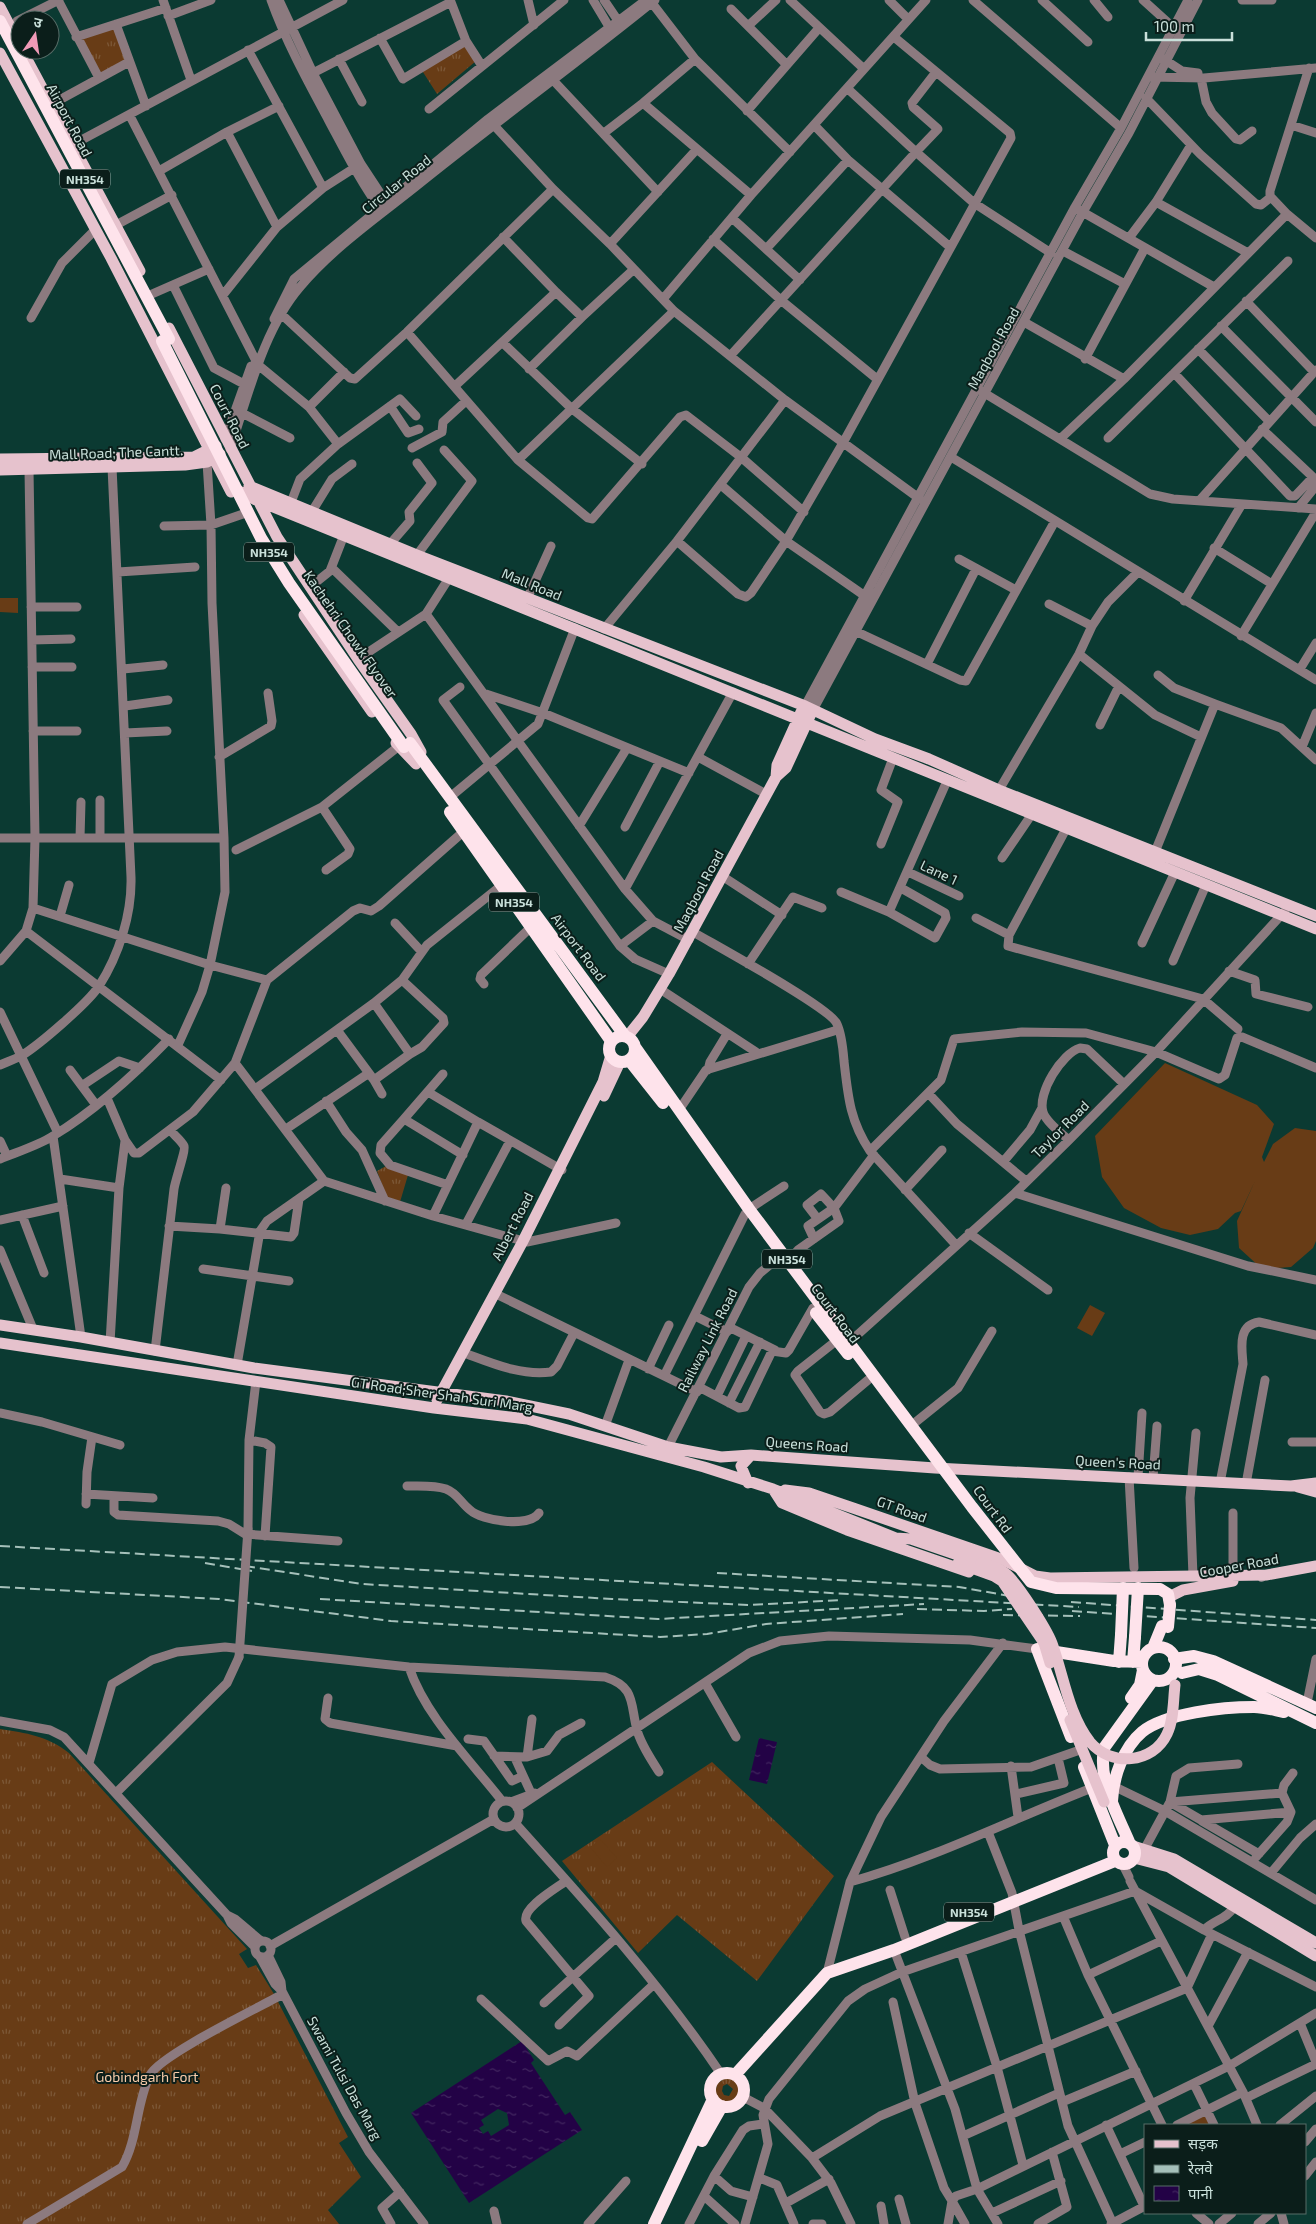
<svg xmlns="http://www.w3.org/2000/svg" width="1316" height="2224" font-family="'Exo 2','Noto Sans Devanagari',sans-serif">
<defs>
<pattern id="grass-tufts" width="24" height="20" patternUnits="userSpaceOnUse" patternTransform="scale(1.25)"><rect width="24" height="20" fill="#683c16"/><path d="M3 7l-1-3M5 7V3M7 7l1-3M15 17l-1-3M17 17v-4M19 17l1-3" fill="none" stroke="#7c5837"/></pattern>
<pattern id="water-ripples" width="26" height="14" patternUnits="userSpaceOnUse" patternTransform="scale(1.25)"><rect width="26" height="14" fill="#230246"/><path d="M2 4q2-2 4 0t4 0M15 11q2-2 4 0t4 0" fill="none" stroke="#422760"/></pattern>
</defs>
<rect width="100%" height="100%" fill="#0b3a32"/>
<path fill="url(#grass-tufts)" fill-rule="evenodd" d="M115,26L127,59L101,73L82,39Z
M464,46L476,61L437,94L421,69Z
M386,1166L408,1175L400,1202L387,1198L377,1171Z
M0,1729C26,1733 48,1736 69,1753L247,1949L239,1954L248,1968L256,1965L274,1994L348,2137L339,2143L361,2177L328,2210L339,2224H0Z
M712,1762L834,1876L757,1981L677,1915L638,1953L562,1861Z
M725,2078L735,2080L740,2088L739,2095L732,2102L721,2101L715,2094L717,2084ZM727,2084L733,2089L729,2096L724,2095L722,2091L723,2086Z
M1206,2113L1212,2125H1182Z"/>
<path fill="#683c16" d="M0,598H18V613L0,612Z
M1165,1063L1257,1105L1274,1124L1262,1157L1264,1162L1273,1144L1295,1128L1316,1131V1241L1313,1248L1291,1267L1262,1269L1239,1248L1237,1221L1255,1181L1241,1211L1235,1213L1218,1229L1190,1235L1161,1228L1124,1208L1102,1177L1095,1136Z
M1090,1305L1105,1313L1092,1336L1077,1328Z
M600,1839L617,1858L607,1867L590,1847Z"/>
<path fill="url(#water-ripples)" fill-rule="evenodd" d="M759,1738L777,1742L767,1784L749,1780Z
M522,2041L534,2060L531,2063L565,2115L570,2112L582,2130L469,2203L411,2113ZM498,2109L507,2113L509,2125L491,2136L488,2131L483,2134L479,2128L484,2125L481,2120Z"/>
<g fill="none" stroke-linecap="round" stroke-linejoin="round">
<path stroke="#8c7a7f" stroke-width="9" d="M58,0L99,78
M163,0L191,80
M271,0C286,42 308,82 329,121C345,151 361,183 381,210
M279,0L313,73L361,164L388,205
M528,0L534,25
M593,0L611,30
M604,0L621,25
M790,0L864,69
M889,0L908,19
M973,0L1121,128
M1042,0L1088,42
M1094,0L1108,17
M1143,0L1174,28
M1242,0H1272
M451,2L466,41L482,66
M652,3L695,59L790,152
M731,9L787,65
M168,16L211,0
M17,21L59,0
M116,24L146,106
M748,26L776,0
M76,37L166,8
M380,38L403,79L466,41
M248,50L323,188L359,165
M1162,58L1182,71L1198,73
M339,59L362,102
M313,73L451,2L450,0
M1152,77L1204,78L1316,68
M1201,78L1206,102L1212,113L1236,139L1240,140L1252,131
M552,79L658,192
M848,89L916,152L938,129L913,107L912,103L936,72
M1146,98L1200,154L1256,204L1261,205L1271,197
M643,103L751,195
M52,104L129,62
M429,109L564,0
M747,111L819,28
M130,116L255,359
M490,121L553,189L610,244L674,311L785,400L920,499
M1291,125L1316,133
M815,126L848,160L950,247
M227,132L277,227
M604,133L643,103L695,59
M74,144L343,0
M159,171L227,132L279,106
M1156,202L1248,253
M1079,210L1214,287
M1287,214L1316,238
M732,218L800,280
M116,225L172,195
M503,237L556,292
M1129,238L1156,202L1191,145
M713,239L782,301L877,379
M610,244L697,149
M766,249L848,160
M1063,251L1125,284
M173,285L214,368L244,384
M152,294L209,269
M223,295L277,227L323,188
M663,299L751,195L926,0
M1246,301L1314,372
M279,312L350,378L355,379L407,332L553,189
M31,318L62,263L96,229
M274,319L294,279L488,119L646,0
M1024,322L1124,379
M1221,326L1316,422
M407,332L518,460L674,311
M503,343L571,408L642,464
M1198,349L1269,421
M730,356L916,152L974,203L1051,253
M1085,359L1145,248
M257,364L309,407L338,444L300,479L290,505
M529,369L582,317
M1174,373L1290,496H1295L1313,477
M455,386L556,292L582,317L633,270
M981,391L1150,494L1173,499L1316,509
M390,406L408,433L419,429
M309,407L344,372
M242,413L290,438
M1262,429L1316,480
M1108,438L1288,261
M225,439L251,366
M1060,439L1124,379L1287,214L1270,196V191L1309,68
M338,444L400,399L416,416
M412,448L442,432L443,422L466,401
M230,449C248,397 263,330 300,287C332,249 375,219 414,188C493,124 576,64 655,0
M951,457L1316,680
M518,460L588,518L592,519L680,417L686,415L742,458L804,512
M1199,501L1316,370
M1298,508L1316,486
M311,513L332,479L352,464
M164,526L211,525L243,514
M677,541L738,594L746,597L751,593L786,541L721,485
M390,544L410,521L409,512L432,483L417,463
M1214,548L1272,584
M417,555L472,481L444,450
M959,559L1016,590
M332,568L398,632
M118,572L195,567
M449,578L426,614L625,889L653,921L689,940
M310,587L330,571L344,535
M865,596L786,541L844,441L1011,138L1010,133L894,37
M527,599L551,546
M1184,601L1242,504
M1049,604L1092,626
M31,607H77
M604,629L677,541L785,400
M853,630L960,680L966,681L1055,521
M1241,636L1316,512
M32,640L71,639
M1079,654L1155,715L1201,737
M358,659L426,614
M927,664L976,569
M32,667H72
M123,669L163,665
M1300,669L1316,643
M1158,675L1174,688L1215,704
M460,687L443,700L620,946L635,959L669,974
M486,694L543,713L689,773
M125,706L168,700
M805,706L1075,207L1121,128L1188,0
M813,710L1083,212L1129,133L1198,0
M1100,725L1119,686
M33,731H77
M125,733L167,731
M1302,747L1316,713
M219,757L271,726L272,721L268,693
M698,757L766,794
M999,790L1079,654L1092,626L1108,602L1137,573
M449,798L538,724L575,628
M100,800V837
M322,807L350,849L348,854L326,870
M579,826L627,748
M625,827L660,761
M1067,827L1009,935L1008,946L1203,999L1238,1029
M0,838H224
M80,838L81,802
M881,844L898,802L881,790L893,758
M236,850L322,807L399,746
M1155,852L1215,704L1281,728L1316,760
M1002,858L1032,814
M908,872L959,896
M722,876L782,915
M625,889L733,692
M841,892L889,912L935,938L946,918L945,913L901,888
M33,908L210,965L267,980L235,1063L193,1112L139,1153H134L125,1140L107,1098
M889,912L947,781
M60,916L69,885
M976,918L1009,935
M395,923L421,951
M26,931L221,1080
M693,932C715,945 831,1008 837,1024C842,1035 843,1049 844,1061C848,1097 850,1121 870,1151
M1142,943L1175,872
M620,946L653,921
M0,961L26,931L33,908L35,838L29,470
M1173,961L1206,885
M748,964L793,897L822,908
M1229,971L1255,980L1256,994L1308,1007
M267,980L353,911L360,908L371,911L379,906L463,832
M402,980L443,1018L444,1023L422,1047L410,1054
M484,984L480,979L481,975L531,927
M660,989L756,1052
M374,1003L410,1054L374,1080
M0,1012L58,1133
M337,1030L374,1080L382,1094
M178,1045L202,992L210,965L225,892L224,838L212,603L211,525L207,462
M235,1063L324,1181L433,1216L527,1242L616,1223
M0,1065C7,1062 15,1059 21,1056C39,1045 88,1003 99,986C119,955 132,914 131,877L112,467
M70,1070L96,1105
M708,1070L710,1062L727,1034
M443,1074L404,1119L463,1155
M83,1085L119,1061L140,1068
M255,1089L374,1003L402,980L427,945L502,885
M428,1092L478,1122L433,1216
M928,1093L957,1124L1026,1181
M326,1101L346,1132L362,1150L385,1201
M679,1110L706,1070L834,1031
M404,1119L381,1145L380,1153L390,1165L448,1185
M478,1122L562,1170
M286,1129L369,1073
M53,1136L81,1337
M1069,1140C1061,1133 1046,1122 1043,1112C1037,1093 1062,1053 1080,1048L1087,1049L1124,1084
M0,1141L7,1156
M0,1159C17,1152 37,1146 53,1136C96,1110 134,1075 169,1039
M1003,1162L1030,1130L1042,1108
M60,1179L119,1188
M226,1188L220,1229L291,1237L294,1233L299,1199
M905,1190L942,1150
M1015,1193L1248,1266L1316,1280
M749,1209L784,1186
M22,1215L44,1273
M0,1220L63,1206
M466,1224L510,1141
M169,1226L220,1229
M969,1233L1048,1290
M814,1239L808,1226L834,1208L874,1155
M956,1245L870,1151L941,1080L954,1039L1022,1032L1086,1033L1156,1052L1219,1079L1225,1075L1237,1038L1242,1037L1316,1068
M0,1250L33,1329
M788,1261L798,1250L839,1221L834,1208L821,1194L807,1205L817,1218
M203,1269L289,1281
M498,1295L697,1392
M695,1316L727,1332
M729,1327L775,1350
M836,1341L798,1371L795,1375L820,1412L824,1414L830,1412L868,1380
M110,1343L119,1188L125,1141
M845,1346L1015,1193L1069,1140L1156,1052L1285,911
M155,1351L174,1189C175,1181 186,1150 184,1146C181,1140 174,1135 170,1130
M467,1354C494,1364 522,1376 551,1372L557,1366L574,1333
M237,1365L260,1231L267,1221L324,1181
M648,1369L669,1325
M664,1376L745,1214
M699,1387L739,1408L745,1407L772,1351L786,1353L789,1350L813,1308
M717,1396L746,1336
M729,1403L760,1342
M0,1413L42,1422L120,1445
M912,1425L958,1388L992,1331
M605,1426L629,1360
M249,1440L265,1443L271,1447L265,1536
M1292,1442H1316
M668,1447L749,1287L760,1273L783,1254
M1129,1477L1134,1568
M1138,1477L1142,1413
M1153,1478L1157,1426
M1220,1483L1243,1364C1242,1349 1237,1325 1259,1322L1316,1335
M1246,1484L1265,1380
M407,1486C420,1486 435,1485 446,1489C457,1493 461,1503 470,1510C482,1521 529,1528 539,1513
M86,1494L153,1498
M114,1496V1512L118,1515L218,1521L229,1524L245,1534L338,1541
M86,1504L87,1472L92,1437
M1233,1513V1575
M248,1529L249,1440L256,1381
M1193,1576L1190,1498L1196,1433
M409,1667C425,1716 471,1761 502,1801
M705,1683L736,1737
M328,1698L325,1719L330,1723L457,1746
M1307,1703L1316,1659
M0,1721L50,1730L64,1737L227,1915L231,1923L255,1947
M468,1739L484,1741L512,1781L523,1776
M494,1756L527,1757L547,1751L559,1735L581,1723
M527,1757L532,1719
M921,1757L930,1765L940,1769L1031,1767L1077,1751
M515,1758L531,1793
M89,1763L112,1684L152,1660L177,1652L225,1647L409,1667L605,1677C636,1687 630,1703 637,1730C641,1745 651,1759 659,1772
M1238,1764L1189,1768L1176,1776L1170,1802L1201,1820L1291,1812L1282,1793
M1011,1766L1018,1817
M1109,1784L1165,1811L1316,1900
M117,1792L227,1683L239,1657
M1016,1794L1064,1783L1058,1758
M493 1814a13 13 0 1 1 26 0a13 13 0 1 1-26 0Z
M511,1802L535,1793
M517,1808L749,1653L780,1641L829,1636L970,1640L1037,1649
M1202,1821L1259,1854
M515,1823C587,1903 661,1985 721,2074
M988,1832L1012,1893L1019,1930L1068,2126L1113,2224
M1144,1850L1170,1802L1282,1793L1284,1785L1293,1773
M1256,1857L1287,1822L1291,1812
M1123,1865L1129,1877
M1271,1873L1300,1838L1316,1824
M1130,1881L1243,2092L1257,2125
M850,1882C936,1858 1014,1818 1097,1786
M890,1890L905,1937
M227,1915L235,1919L261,1941
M1063,1916L1088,1975L1162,2125
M1204,1930C1214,1920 1227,1919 1234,1907
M255 1949a8 8 0 1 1 16 0a8 8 0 1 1-16 0Z
M270,1946L494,1819
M894,1950L955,2109L977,2189L998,2224
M961,1952L997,2067L1023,2165
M268,1955L281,1982L282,1991
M260,1957L275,1984L282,1991L346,2113L369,2152L424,2224
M827,1973L850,1882L881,1817L944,1721L1003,1643
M1088,1975L1161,1941
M481,1999L548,2061L567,2051L577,2056L653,1985
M893,2002L915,2103L944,2188L952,2201L948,2224
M544,2003L616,1938
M1300,2023L1316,2062
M559,2025L589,1996L526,1921C522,1908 555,1889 566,1881
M1208,2026L1248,1952
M1194,2084L1214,2125
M743,2097L764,2108L812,2158L831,2183L851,2224
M1246,2098L1316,2064
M1062,2102L1136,2071
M1106,2125L1144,2206
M1177,2125L1243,2092
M1280,2125L1316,2096
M963,2136L1059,2093
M1305,2142L1316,2129
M1120,2154L1145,2142
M812,2158L880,2116L1187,1988L1212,1934
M714,2176L731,2191L753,2197
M1305,2176L1316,2162
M760,2178L777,2185L794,2224
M704,2196L735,2224
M899,2199L906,2224
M786,2203L829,2179
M881,2206L884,2224
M494,2211L497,2224
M992,2213L1061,2181
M1196,2213L1209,2224
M1281,2213L1284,2224
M27,2224L122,2167C138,2140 136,2103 150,2075C160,2055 258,2008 283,1994
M391,2224L382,2208L400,2192
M588,2224L626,2181
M689,2224L714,2176L743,2130L749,2126L763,2124
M745,2224L768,2144L763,2115L769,2099L848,2001L865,1989L902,1972L1135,1891L1204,1930L1316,1987
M813,2224H822
M965,2224L952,2201L956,2196L977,2189L1229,2066L1316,2013
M1038,2224L1067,2207L1052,2152
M1111,2224L1145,2206
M1219,2224L1232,2213
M1258,2224L1271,2213"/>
<path stroke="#e6c2cd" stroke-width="11" d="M0,7L12,30
M22,50L140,271
M0,53L111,258L231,492
M169,328L277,537L358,659L411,734L421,752
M0,459L194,457L216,446
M0,470L185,465L207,462L220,454
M249,486L417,555L805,706L875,739L929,759L999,790L1316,916
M233,488L256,500L1316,929
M304,615L372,712
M396,743L416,764
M776,777L777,765L801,712
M627,1037L643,1017L669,974L776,777L786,768L810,716
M604,1096L620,1062
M0,1325L81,1337L254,1368L506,1401L569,1414L668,1447L721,1457L751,1455L935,1468L1291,1486L1316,1483
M0,1343L434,1408L527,1419L704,1467L773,1489L896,1538L911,1539L981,1563
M437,1400L522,1243L603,1082L611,1055
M748,1483L741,1466L751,1455
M1298,1487L1316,1492
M773,1489L782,1503L847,1530L969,1572
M785,1490L809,1493L856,1509L1004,1560L1035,1576L1050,1578L1267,1575
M1261,1576L1316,1566
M1169,1597L1183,1590L1233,1581
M1133,1846L1174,1859L1316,1943
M1134,1858L1169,1867L1316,1956"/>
<path stroke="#fee3eb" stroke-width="12" d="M0,21L169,339
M410,743L625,1036
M450,812L611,1041
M609 1049a13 13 0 1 1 26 0a13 13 0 1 1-26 0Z
M635,1047L749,1209L972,1507L1031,1582L1056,1588L1160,1589L1168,1594L1170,1605
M629,1060L663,1103
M816,1313L848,1354
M1142 1664a17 17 0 1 1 34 0a17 17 0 1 1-34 0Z
M1153,1648L1162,1626
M1174,1659L1194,1656L1213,1661L1316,1708
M1119,1662L1121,1635
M1133,1662L1135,1637
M1182,1673L1199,1669L1218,1675L1316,1723
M1131,1698L1140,1685L1143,1670
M1071,1737L1037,1649L1114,1661L1142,1662
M1084,1767L1115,1845
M1112,1801C1113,1778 1123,1748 1142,1732C1165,1713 1224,1707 1254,1707C1264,1707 1274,1710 1284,1712
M1113 1853a11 11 0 1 1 22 0a11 11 0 1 1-22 0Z
M1130,1844C1117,1813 1098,1782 1104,1748L1153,1680
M710 2090a17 17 0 1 1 34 0a17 17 0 1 1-34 0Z
M735,2075L827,1973L894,1950L1115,1861
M702,2141L722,2106
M654,2224L713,2099"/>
<path stroke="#a5c0ba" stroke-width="2" stroke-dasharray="10 5" stroke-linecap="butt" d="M0,1546L1079,1607
M205,1563L252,1571
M245,1566L362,1584L612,1599L750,1605L842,1600
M717,1573L959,1587L1021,1598
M0,1587L219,1599L391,1621L660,1637L707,1634L766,1624L903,1614
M320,1599L658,1619L924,1604
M1071,1602L1316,1620
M917,1609L984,1611L1012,1609
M1072,1611L1316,1628
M1003,1615L1080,1616"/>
<path stroke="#8c7a7f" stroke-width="9" d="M239,1657L248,1529"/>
<path stroke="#e6c2cd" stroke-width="11" d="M958,1563L994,1576L1002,1581L1044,1643L1050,1663
M981,1563C989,1565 998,1567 1005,1573C1017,1582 1049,1632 1053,1646C1064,1678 1069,1715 1090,1742C1111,1767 1153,1764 1167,1734C1174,1720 1173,1701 1175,1685
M1070,1720L1104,1802"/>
<path stroke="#fee3eb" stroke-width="12" d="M162,341L261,538L289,583L404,747
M1168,1627L1170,1605
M1121,1635L1123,1588
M1135,1637L1138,1588"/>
</g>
<g text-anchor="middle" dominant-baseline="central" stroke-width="4" stroke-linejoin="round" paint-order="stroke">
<g fill="#0b1e1a" stroke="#90a6a0" stroke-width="1">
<rect x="60" y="169.5" width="50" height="19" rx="4"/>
<rect x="244" y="542.5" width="50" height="19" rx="4"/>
<rect x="489" y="892.5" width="50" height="19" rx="4"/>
<rect x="762" y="1249.5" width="50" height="19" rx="4"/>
<rect x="944" y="1902.5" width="50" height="19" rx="4"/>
</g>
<g font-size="12" font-weight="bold" fill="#c9e0da">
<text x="85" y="179">NH354</text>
<text x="269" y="552">NH354</text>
<text x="514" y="902">NH354</text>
<text x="787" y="1259">NH354</text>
<text x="969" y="1912">NH354</text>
</g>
<g font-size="14" fill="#c9e0da" stroke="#0b1e1a">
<text transform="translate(70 120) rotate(62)">Airport Road</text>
<text transform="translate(396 184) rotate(-39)">Circular Road</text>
<text transform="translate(993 348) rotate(-61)">Maqbool Road</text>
<text transform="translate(230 416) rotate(63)">Court Road</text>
<text transform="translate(116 452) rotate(-2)">Mall Road; The Cantt.</text>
<text transform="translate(532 584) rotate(22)">Mall Road</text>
<text transform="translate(351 634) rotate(55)">Kachehri Chowk Flyover</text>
<text transform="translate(939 872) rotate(25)">Lane 1</text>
<text transform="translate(698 891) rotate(-62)">Maqbool Road</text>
<text transform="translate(579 947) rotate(53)">Airport Road</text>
<text transform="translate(1060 1129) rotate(-45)">Taylor Road</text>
<text transform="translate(512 1226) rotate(-63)">Albert Road</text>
<text transform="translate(836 1313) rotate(53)">Court Road</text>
<text transform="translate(707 1340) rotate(-63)">Railway Link Road</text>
<text transform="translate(442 1394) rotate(8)">GT Road;Sher Shah Suri Marg</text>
<text transform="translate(807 1444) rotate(4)">Queens Road</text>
<text transform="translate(1118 1462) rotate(3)">Queen's Road</text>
<text transform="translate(902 1509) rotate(20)">GT Road</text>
<text transform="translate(993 1509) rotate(54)">Court Rd</text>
<text transform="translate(1239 1565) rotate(-10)">Cooper Road</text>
<text transform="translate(345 2078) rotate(61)">Swami Tulsi Das Marg</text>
</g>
<g font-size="14" fill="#f9ccaa" stroke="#0b1e1a">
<text x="147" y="2076">Gobindgarh Fort</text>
</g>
</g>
<rect x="1144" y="2124" width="162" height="90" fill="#0b1e1a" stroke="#576c67"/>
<rect x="1154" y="2140" width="25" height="8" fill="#e6c2cd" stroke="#576c67"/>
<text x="1188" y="2149" font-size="15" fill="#c9e0da">सड़क</text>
<rect x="1154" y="2165" width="25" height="8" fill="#a5c0ba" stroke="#576c67"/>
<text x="1188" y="2174" font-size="15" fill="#c9e0da">रेलवे</text>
<rect x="1154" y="2186" width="25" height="15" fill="url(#water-ripples)" stroke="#576c67"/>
<text x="1188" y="2199" font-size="15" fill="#c9e0da">पानी</text>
<g transform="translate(35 35) rotate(13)"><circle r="24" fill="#0b1e1a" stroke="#576c67"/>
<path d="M0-4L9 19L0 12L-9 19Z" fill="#f09ab7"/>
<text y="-8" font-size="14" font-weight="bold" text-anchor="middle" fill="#c9e0da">उ</text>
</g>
<path d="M1146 32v8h86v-8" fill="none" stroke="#c9e0da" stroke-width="2.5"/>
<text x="1154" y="32" font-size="15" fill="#c9e0da" stroke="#0b1e1a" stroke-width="4" paint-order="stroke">100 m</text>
</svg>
